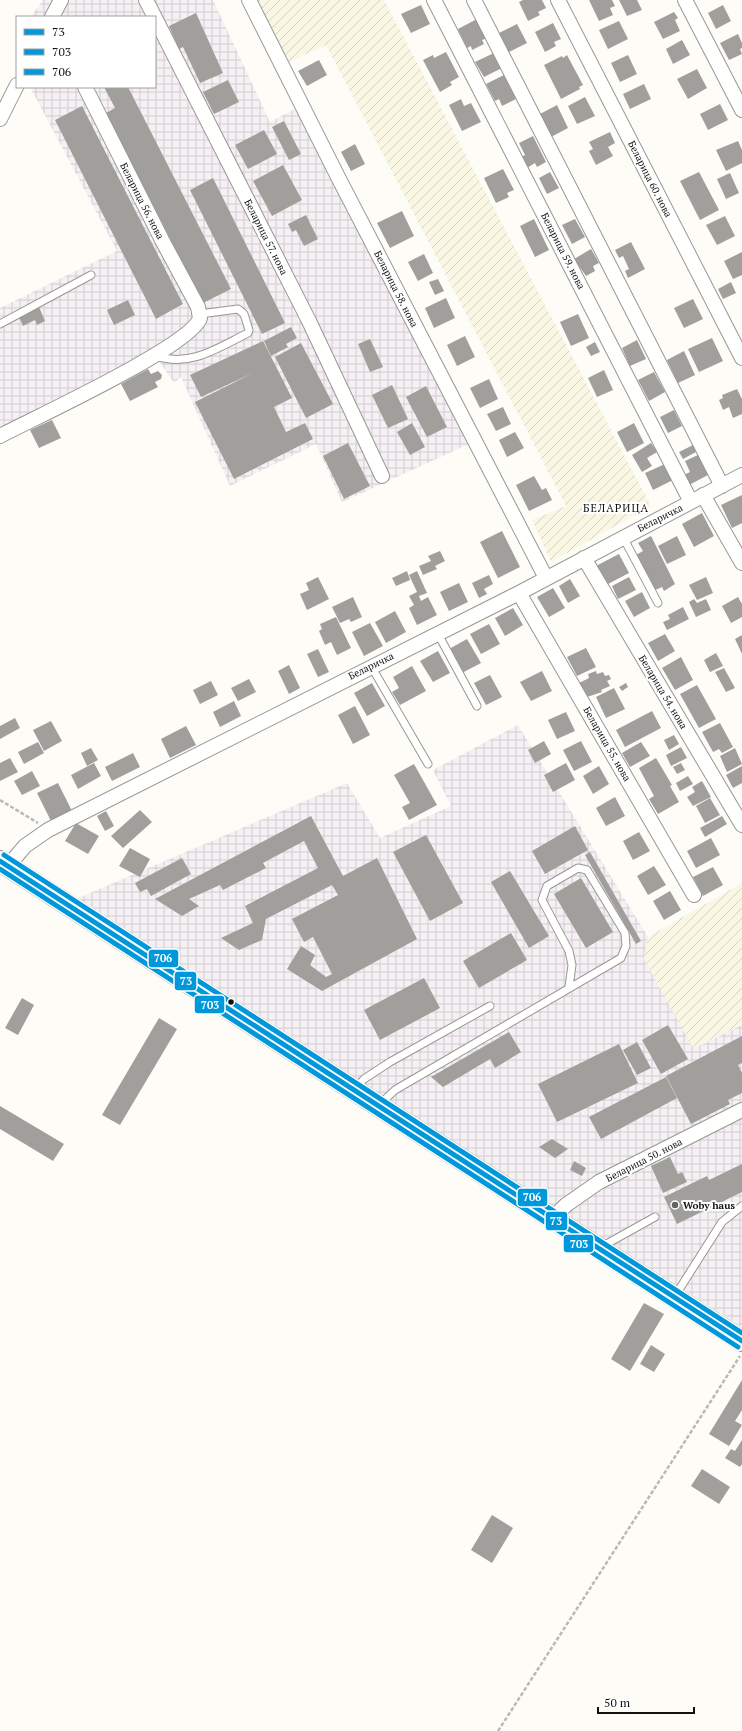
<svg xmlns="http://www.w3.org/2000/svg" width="742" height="1731" font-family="'PT Serif',serif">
<defs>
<pattern id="industrial-grid" width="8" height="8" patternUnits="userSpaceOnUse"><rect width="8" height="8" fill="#f5f0f3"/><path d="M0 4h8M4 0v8" fill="none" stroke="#d1cdcf"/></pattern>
<pattern id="farmland-furrows" width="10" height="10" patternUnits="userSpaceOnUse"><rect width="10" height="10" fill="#f9f7e4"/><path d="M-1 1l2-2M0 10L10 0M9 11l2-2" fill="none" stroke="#d4d3c3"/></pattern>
</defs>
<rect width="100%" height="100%" fill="#fdfcf7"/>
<path fill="url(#industrial-grid)" d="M43,0H213L270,122L297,108L469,444L342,502L316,444L230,486L181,377L174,383L152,351L0,428V308L117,251L30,87H155V17H31Z
M518,725L648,937L644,959L694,1048L742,1025V1327L76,899L347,783L380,838L451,806L433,770Z"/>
<path fill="url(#farmland-furrows)" d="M257,0H384L651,506L551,562L532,520L566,506L326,45L289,62Z
M742,883V1025L693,1048L644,959L648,937Z"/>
<path fill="#a19f9c" d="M523,0H542L546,8L538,12L540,15L528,21L519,2Z
M589,0H612L615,6L610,8L613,15L599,21Z
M619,0H637L642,10L627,16Z
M421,5L430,24L411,33L401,14Z
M723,5L731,21L716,29L708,13Z
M674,12L678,18L675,20L680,31L663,39L654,22Z
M196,13L223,73L200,83L183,47L179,49L169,26Z
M477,19L487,38L482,40L484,44L472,50L471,46L467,48L458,29Z
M619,21L628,39L608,49L599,30Z
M553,23L561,39L554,42L556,46L545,52L535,32Z
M517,24L527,43L507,53L497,34Z
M738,34L742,43V48L740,49L742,54L729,60L720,43Z
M682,40L690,55L673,64L666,49Z
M446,52L459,77L450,82L452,85L440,92L423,60L433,55L434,58Z
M496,52L504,67L484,77L475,62Z
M567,55L583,85L579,87L580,89L561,99L544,65L562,56L563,58Z
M628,55L637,74L620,82L611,63Z
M319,60L327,75L307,86L298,71Z
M697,69L707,88L688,99L677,79Z
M504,75L516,99L502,106L499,99L495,101L486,84Z
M228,80L239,102L214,114L203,92Z
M644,84L651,99L630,109L623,94Z
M104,87H128L231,289L203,303L106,113L115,108Z
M585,97L595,116L577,124L568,106Z
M461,99L464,106L471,103L481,122L462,131L449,105Z
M720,104L728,120L708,130L700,114Z
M557,105L568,128L551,137L540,114Z
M82,106L183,304L156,319L55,120Z
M284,121L301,154L289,160L272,127Z
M264,130L277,154L248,169L235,145Z
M610,132L615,143L608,147L613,156L596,165L589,151L593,149L589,142Z
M533,136L546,162L537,167L535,163L527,168L522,157L525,155L519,143Z
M738,141L742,150V163L726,171L716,150Z
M355,144L365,164L351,171L341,152Z
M283,165L302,200L272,216L253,181Z
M503,169L514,190L507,193L509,197L496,203L484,178Z
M550,172L559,188L547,194L539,178Z
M699,172L719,210L700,220L680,181Z
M730,173L739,193L726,199L717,179Z
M213,178L285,323L262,334L190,190Z
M402,211L414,236L390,248L377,223Z
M306,215L318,239L304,246L296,230L292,232L288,224Z
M725,216L735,236L717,245L706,225Z
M534,219L549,250L535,257L520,226Z
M575,219L585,237L572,244L562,225Z
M631,242L645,269L628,278L625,271L629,269L623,256L619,258L615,250Z
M591,249L599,263L593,266L595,271L586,276L574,259Z
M742,252V275L733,279L724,261Z
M424,254L433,273L418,281L408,262Z
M438,279L444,291L435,295L429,282Z
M731,282L736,293L723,299L718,289Z
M446,298L455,318L434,328L425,308Z
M693,299L703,319L684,328L674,308Z
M128,300L135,315L114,325L107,310Z
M39,307L45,321L37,325L35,320L23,326L19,317Z
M578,314L589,338L571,346L560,322Z
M291,327L297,338L286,344L288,347L271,356L264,341Z
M465,336L475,357L457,366L447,345Z
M712,338L723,361L699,372L688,349Z
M370,339L383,367L370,372L358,344Z
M637,340L646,359L630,366L622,348Z
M263,341L292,398L274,407L286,432L305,423L313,439L234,479L195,402L253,373L201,397L190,375Z
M595,342L600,352L591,356L586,347Z
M301,343L333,404L306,418L275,357Z
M684,351L695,375L678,383L667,360Z
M148,369L151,374L158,371L162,375L161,379L155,382L158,387L130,401L121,384Z
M604,370L613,390L597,397L588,378Z
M654,372L665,392L649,401L638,380Z
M489,379L498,399L480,408L470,388Z
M392,385L408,419L388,428L372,395Z
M426,386L447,427L427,437L406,397Z
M737,389L742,399V414L733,418L729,407L723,410L719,400L723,398L722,395Z
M503,407L511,424L496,431L487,414Z
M674,410L682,426L668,433L660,417Z
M52,420L61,438L39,448L30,430Z
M412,423L425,447L410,455L397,432Z
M634,423L644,443L627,452L617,432Z
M515,432L524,448L507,457L499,440Z
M348,443L370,486L344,499L323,456Z
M651,443L657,452L647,458L652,466L642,472L632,455Z
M693,445L696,452L683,459L679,452Z
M698,455L708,475L689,485L684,475L690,472L685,461Z
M665,464L673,480L653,490L645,473Z
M534,476L542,490L546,488L552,500L529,511L516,485Z
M742,495V523L732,528L721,505Z
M702,513L714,536L694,547L682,524Z
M502,531L520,567L498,578L480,542Z
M651,536L675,584L664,591L662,587L653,591L636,555L643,551L638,543Z
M677,536L686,555L667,564L658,546Z
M440,551L445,561L435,566L437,569L423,575L419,566L431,561L428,556Z
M619,554L629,573L606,585L596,566Z
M407,571L410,580L396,586L392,578Z
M417,571L427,593L419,596L421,601L428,597L437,615L417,625L409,608L414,605L409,596L417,592L409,575Z
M489,575L493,584L484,589L487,594L479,598L472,583Z
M318,577L329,599L307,610L300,594L309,590L306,583Z
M629,577L636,590L618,599L612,586Z
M706,577L713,593L697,600L689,585Z
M570,579L580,596L568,603L559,586Z
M459,583L468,602L449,611L440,592Z
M553,588L565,608L549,617L537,597Z
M642,592L650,608L634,617L625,601Z
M353,597L362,617L351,622L349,619L340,623L332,607Z
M738,597L742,604V617L731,623L722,606Z
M694,599L697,603L706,599L711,610L696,617L689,602Z
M683,607L689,619L667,630L663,622L670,619L668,615Z
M513,608L523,625L505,636L495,618Z
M395,611L406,632L386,643L375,622Z
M336,617L351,648L337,655L331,642L325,645L319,631L322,629L320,624Z
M370,623L383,646L364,656L352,632Z
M489,624L500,644L481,654L470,634Z
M665,634L675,651L658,661L648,643Z
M742,635V654L735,639Z
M467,639L481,663L462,673L449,649Z
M586,648L596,667L577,676L567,657Z
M318,649L329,672L318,677L307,654Z
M438,651L450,673L433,682L420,661Z
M716,653L723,666L710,672L704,660Z
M681,657L693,680L675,690L662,668Z
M289,665L300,688L289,694L278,671Z
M412,666L426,691L400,705L392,692L399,688L393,677Z
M724,668L735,688L726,692L715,672Z
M542,671L552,691L531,701L520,682Z
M596,671L597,674L603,672L605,676L609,675L611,679L607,681L610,686L601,690L602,692L584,698L577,684L589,678L588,674Z
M490,675L502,697L486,705L474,683Z
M249,679L256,692L238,701L231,688Z
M211,681L218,695L200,704L193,690Z
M372,683L385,706L367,716L354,693Z
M626,683L628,687L622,691L619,687Z
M697,685L716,719L699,728L680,694Z
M614,688L625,709L606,718L596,697Z
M234,701L241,716L220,727L213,712Z
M355,706L370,735L353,744L338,715Z
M652,711L661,728L625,747L616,730Z
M566,712L575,731L557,739L548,720Z
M15,718L20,728L0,739V726Z
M51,721L62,741L44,751L33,730Z
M720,723L733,747L722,753L719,749L713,752L702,732Z
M186,726L196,745L170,758L161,739Z
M674,735L679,744L669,750L664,740Z
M544,741L551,754L535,763L528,750Z
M581,741L592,762L574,771L563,750Z
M38,742L44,753L24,764L18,752Z
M641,742L650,756L630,767L622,753Z
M681,747L687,758L671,766L666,755Z
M91,748L98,760L87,766L81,753Z
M735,748L742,764L727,772L720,756Z
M133,753L140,767L112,781L105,767Z
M10,758L18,772L0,781V763Z
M656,758L672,785L670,786L679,802L658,814L649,799L654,796L639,768Z
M94,763L101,776L78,789L71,775Z
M566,763L575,780L553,792L544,775Z
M681,763L685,770L677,774L673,767Z
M414,764L437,805L409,820L402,807L410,803L394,775Z
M599,766L609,784L593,794L583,776Z
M742,766V783L733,788L726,775Z
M32,771L40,786L22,795L14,781Z
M688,776L693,784L680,791L676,783Z
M702,781L711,797L693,806L687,797L695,792L692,787Z
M58,783L72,811L51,821L37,793Z
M615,797L625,816L606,826L596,808Z
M710,798L720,815L705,823L696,806Z
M140,810L152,822L123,848L111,836Z
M106,811L114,826L105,831L97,816Z
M311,816L343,876L377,858L417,939L322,991L287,969L301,946L315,955L310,965L326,977L332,974L313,937L304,942L292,919L338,895L332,885L266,919L262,940L239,950L221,938L253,923L245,906L318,868L304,841L263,863L266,868L223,890L220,885L189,899L199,906L182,916L155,899Z
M722,816L727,824L705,837L700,828Z
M76,823L99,836L88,854L65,841Z
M575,826L588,850L545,874L532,851Z
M639,832L650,851L633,860L623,841Z
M426,835L463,903L430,921L393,852Z
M711,838L720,855L696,868L687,851Z
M130,848L150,859L140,877L119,866Z
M590,852L641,941L636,944L585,855Z
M182,858L191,874L151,896L147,889L140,892L135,883Z
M654,866L666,885L648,895L637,876Z
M713,867L723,885L703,896L693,877Z
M510,871L549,936L529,948L491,882Z
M581,878L613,932L586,948L554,894Z
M670,891L681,910L664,920L653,901Z
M511,933L527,960L479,988L463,961Z
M424,978L440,1008L380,1040L364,1010Z
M22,998L34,1005L18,1035L5,1028Z
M159,1018L177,1029L120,1125L102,1115Z
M668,1025L688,1059L661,1074L642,1040Z
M509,1032L521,1052L495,1068L490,1059L443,1087L431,1077Z
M742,1036V1063L738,1065L742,1073V1093L728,1100L730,1104L691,1124L666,1076Z
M637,1042L651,1068L637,1075L623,1050Z
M619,1044L638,1083L557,1122L538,1084Z
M666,1077L677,1098L601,1139L589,1117Z
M0,1106L64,1144L53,1161L0,1129Z
M552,1139L568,1149L555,1158L539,1147Z
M670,1157L678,1174L682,1172L687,1182L663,1193L651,1166Z
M574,1161L586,1168L582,1176L570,1170Z
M742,1164V1192L677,1224L664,1197L707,1176L709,1180Z
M644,1303L664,1314L630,1371L611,1359Z
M651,1345L665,1354L654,1372L640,1364Z
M742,1380V1410L735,1421L742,1425L729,1446L709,1434Z
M742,1440V1464L740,1467L725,1458L731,1449L735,1451Z
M702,1469L730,1487L719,1504L691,1486Z
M492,1515L513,1528L492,1563L471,1550Z"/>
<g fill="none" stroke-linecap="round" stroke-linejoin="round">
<g stroke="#979795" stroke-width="9">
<path id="service" d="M0,324L91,275
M156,356C190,368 219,347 248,333L249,330L244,314L238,309L200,314
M623,537L658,603
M438,634L477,706
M371,666L428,764
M355,1089L364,1079L390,1062L490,1006
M379,1105L395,1090L621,958L626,946L625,933L587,870L578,868L547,886L542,900L569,951L572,965L569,987
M601,1247L655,1217
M675,1296L722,1222L742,1206"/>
</g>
<g stroke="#979795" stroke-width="16">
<path id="minor" d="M146,0L309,321L382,476
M249,0L338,177L546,578
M434,0L691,502
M474,0L722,486
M558,0L742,358
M685,0L742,110
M52,17L61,0
M0,119L17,85
M0,436C34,418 191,346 200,318L198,307L162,240L85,87
M703,495L742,563
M584,558L742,825
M519,593L694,895
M8,866L25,846L48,830L519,593L742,475
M552,1219L566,1205L599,1182L742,1110"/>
</g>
<g stroke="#8e8d8b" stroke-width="22">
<path id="secondary" d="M0,861L742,1341"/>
</g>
<path stroke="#b9b9b8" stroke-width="2.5" stroke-dasharray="4 2" stroke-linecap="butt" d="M0,800L38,823
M498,1731L740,1356"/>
<use href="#service" stroke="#fffffe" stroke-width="7"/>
<use href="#minor" stroke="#fffffe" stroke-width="14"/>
<use href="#secondary" stroke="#f6f4eb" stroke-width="20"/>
<g stroke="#fff" stroke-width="8">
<path id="bus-1" d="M0,861L742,1341"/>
</g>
<g stroke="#fff" stroke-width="8">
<path id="bus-2" d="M0,869L738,1347"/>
</g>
<g stroke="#fff" stroke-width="8">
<path id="bus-3" d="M4,855L742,1333"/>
</g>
<use href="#bus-1" stroke="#0098da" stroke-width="5"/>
<use href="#bus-2" stroke="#0098da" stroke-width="5"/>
<use href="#bus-3" stroke="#0098da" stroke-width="5"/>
</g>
<circle fill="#111" stroke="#fff" stroke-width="1.5" cx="231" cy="1002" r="3.5"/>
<circle fill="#646362" stroke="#fff" stroke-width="1.5" cx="675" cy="1205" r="4"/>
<g text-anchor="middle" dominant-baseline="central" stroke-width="4" stroke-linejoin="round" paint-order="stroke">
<g font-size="10" fill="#111" stroke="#fff">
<text transform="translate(650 179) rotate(63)">Беларица 60. нова</text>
<text transform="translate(142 201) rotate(63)">Беларица 56. нова</text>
<text transform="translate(266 237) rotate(63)">Беларица 57. нова</text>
<text transform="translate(563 251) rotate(63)">Беларица 59. нова</text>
<text transform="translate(396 289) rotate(63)">Беларица 58. нова</text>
<text transform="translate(660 518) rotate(-27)">Беларичка</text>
<text transform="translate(371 666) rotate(-26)">Беларичка</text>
<text transform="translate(663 692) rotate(59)">Беларица 54. нова</text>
<text transform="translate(607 744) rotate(60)">Беларица 55. нова</text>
<text transform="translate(644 1160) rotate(-27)">Беларица 50. нова</text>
</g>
<g font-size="10" font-weight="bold" fill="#111" stroke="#fff" text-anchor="start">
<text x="683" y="1205">Woby haus</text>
</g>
<g font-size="11" letter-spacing="1" fill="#111" stroke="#fff">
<text x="616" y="508">БЕЛАРИЦА</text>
</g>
</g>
<g stroke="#fff" stroke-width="1.5">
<rect x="148" y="949" width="31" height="19" rx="4" fill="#0098da"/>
<rect x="174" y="971" width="23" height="20" rx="4" fill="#0098da"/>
<rect x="194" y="995" width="31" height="19" rx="4" fill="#0098da"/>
<rect x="517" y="1188" width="31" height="19" rx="4" fill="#0098da"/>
<rect x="545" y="1211" width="23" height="20" rx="4" fill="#0098da"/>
<rect x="563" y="1234" width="31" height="19" rx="4" fill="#0098da"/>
</g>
<g font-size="11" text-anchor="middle" font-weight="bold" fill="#fff">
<text x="163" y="962">706</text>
<text x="186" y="985">73</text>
<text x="210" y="1009">703</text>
<text x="532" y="1201">706</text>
<text x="556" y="1225">73</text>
<text x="579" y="1248">703</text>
</g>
<rect x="16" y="16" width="140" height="72" fill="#ffffff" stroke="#a0a0a0"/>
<rect x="24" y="29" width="20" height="6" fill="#0098da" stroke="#a0a0a0"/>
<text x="52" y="36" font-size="12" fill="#111111">73</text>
<rect x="24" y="49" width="20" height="6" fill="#0098da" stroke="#a0a0a0"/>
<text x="52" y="56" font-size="12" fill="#111111">703</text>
<rect x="24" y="69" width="20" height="6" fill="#0098da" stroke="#a0a0a0"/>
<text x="52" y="76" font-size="12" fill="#111111">706</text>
<path d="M598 1707v6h96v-6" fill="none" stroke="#111111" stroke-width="2"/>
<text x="604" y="1707" font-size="12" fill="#111111" stroke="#ffffff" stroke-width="3" paint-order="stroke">50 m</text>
</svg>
